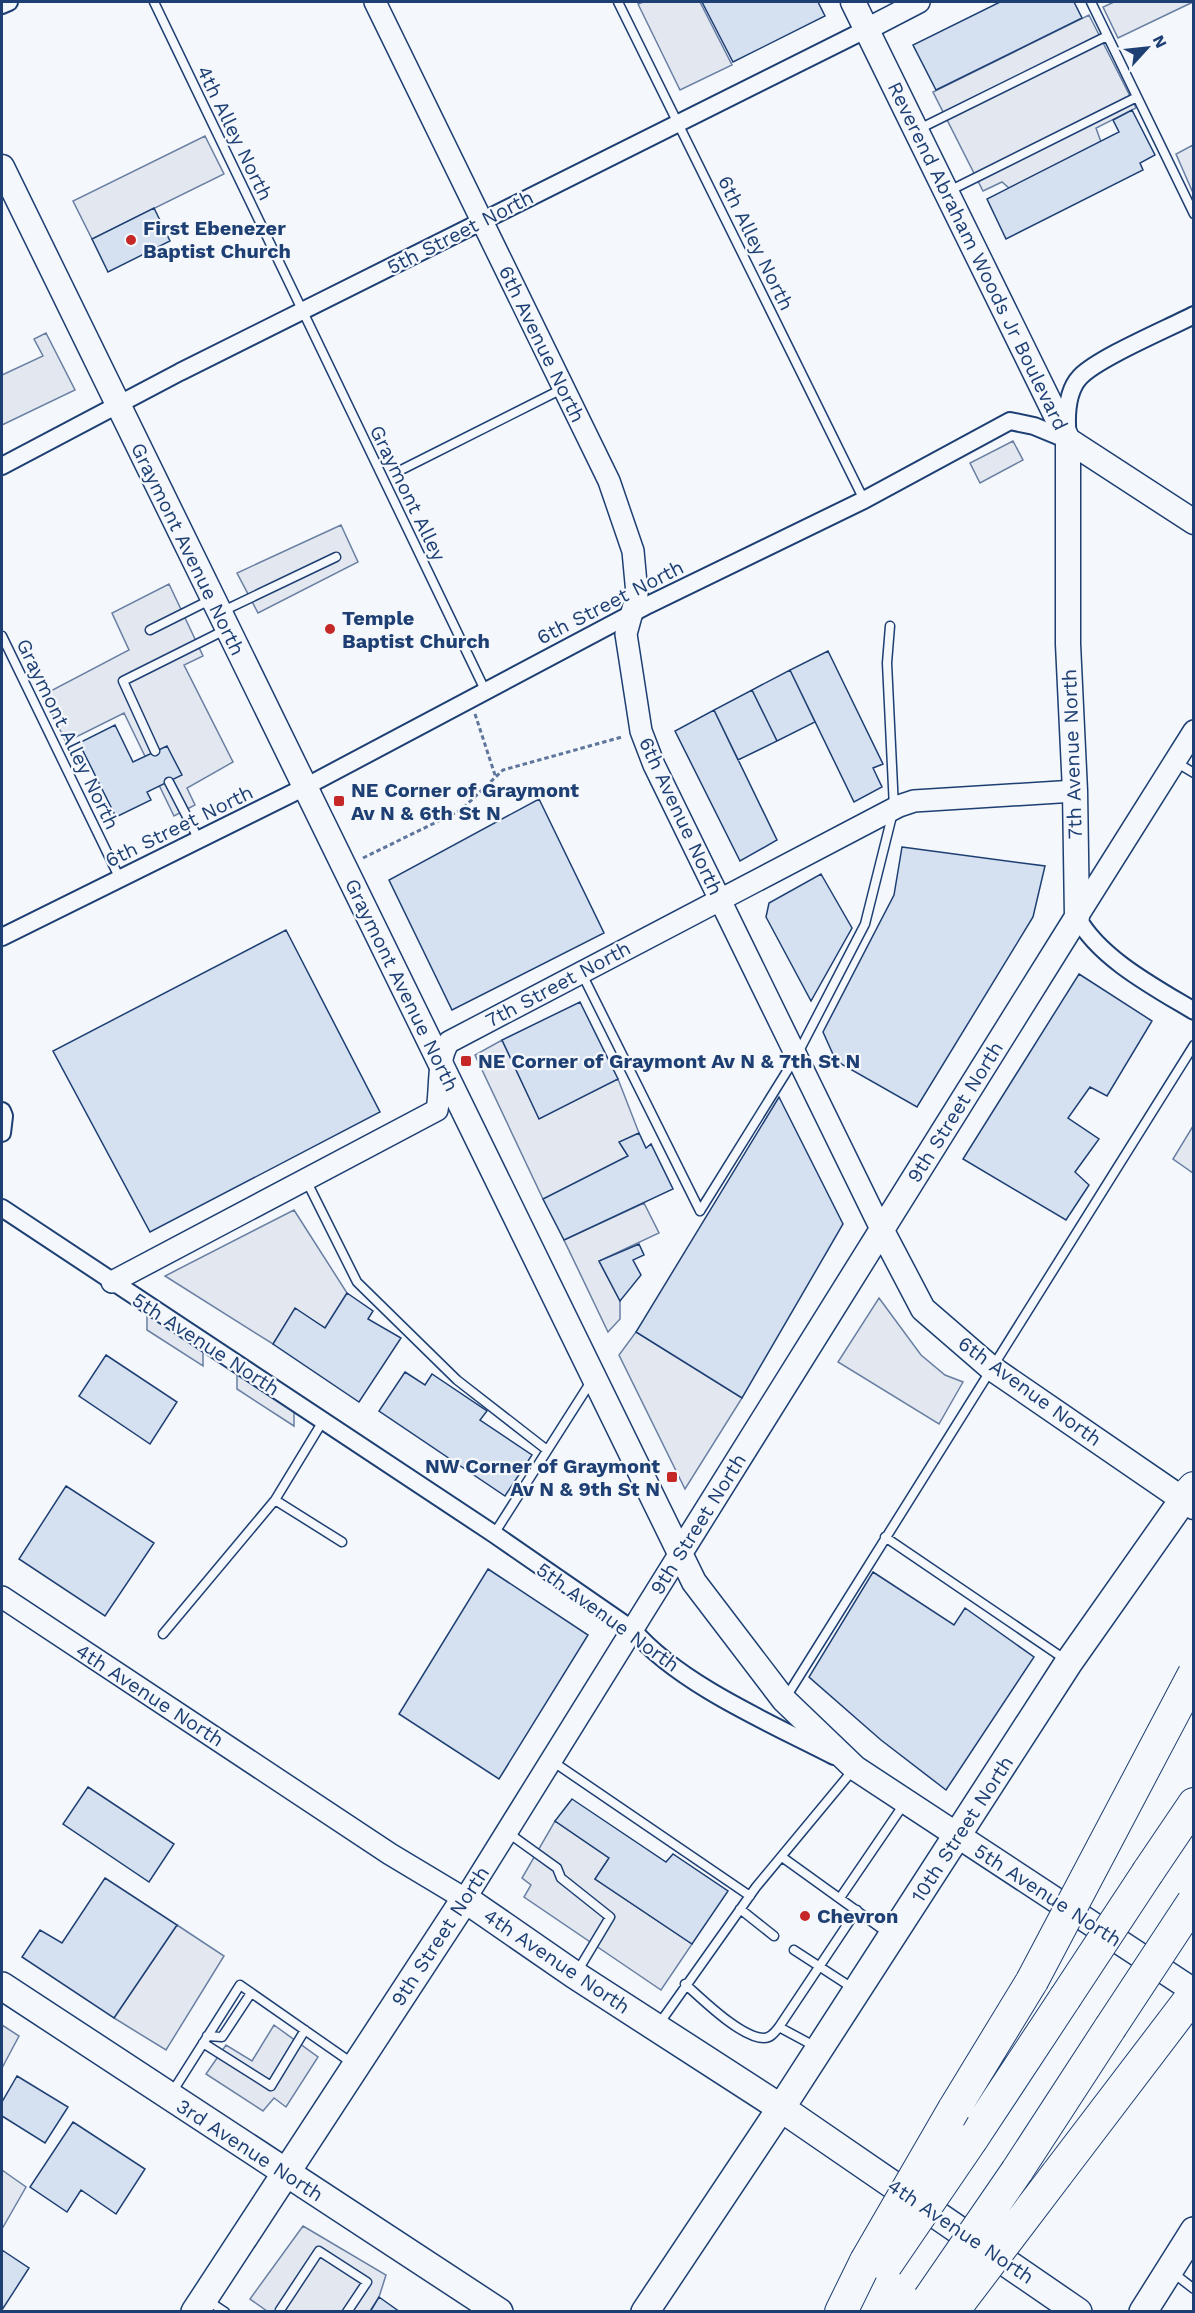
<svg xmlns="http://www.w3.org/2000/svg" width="1195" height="2313" font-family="'Work Sans',sans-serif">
<rect width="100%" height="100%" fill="#f4f7fb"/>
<path fill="#e3e8f0" stroke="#687fa3" stroke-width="1.5" d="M643,2H700L732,65L680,90L638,4Z
M1114,2H1193L1118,38L1103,7Z
M1089,15L1136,108L1096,128L1101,142L1009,188L1002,182L983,191L933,92Z
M205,136L224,174L92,239L73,201Z
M1193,145V193L1176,154Z
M46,333L75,390L2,425V375L43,356L34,339Z
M1013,441L1023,460L980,483L970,463Z
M341,525L358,562L258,613L237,573Z
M169,584L203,656L184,665L233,762L187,788L195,805L174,816L124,713L66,742L43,695L129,650L112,613Z
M502,1040L539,1118L618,1079L639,1133L620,1142L628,1156L543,1199L475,1055Z
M1193,1126L1194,1173H1193L1173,1159Z
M644,1203L659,1233L599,1261L620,1301V1319L608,1332L564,1240Z
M294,1210L347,1293L325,1328L295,1309L273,1344L165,1276Z
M879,1298L921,1355L945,1375L963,1382L939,1424L838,1362Z
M147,1314L203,1351V1366L147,1330Z
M636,1332L742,1398L685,1489L619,1355Z
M237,1374L294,1411V1426L237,1389Z
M555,1821L609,1858L595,1879L692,1944L661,1990L524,1897L531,1885L522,1878Z
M177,1925L224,1956L166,2050L114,2018Z
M2,2025L19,2036L2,2068Z
M274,2025L318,2057L286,2107L274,2098L263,2111L206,2074L226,2045L252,2061Z
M2,2170L26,2187L2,2229Z
M303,2226L386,2275L379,2297L370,2311H267L250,2299Z"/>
<path fill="#d5e0f0" stroke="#1d3f73" stroke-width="1.5" d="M702,2H818L825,16L733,62Z
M1000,2H1074L1082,18L936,90L913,45Z
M1132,110L1155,155L1140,163L1143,170L1006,239L987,199L1119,132L1113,120Z
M154,208L170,241L108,272L92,239Z
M828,651L883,764L873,768L882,787L854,802L790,670Z
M790,670L815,722L777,741L752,690Z
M752,690L777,741L738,760L714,710Z
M714,710L777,840L740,861L675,731Z
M115,725L133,762L167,746L182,775L147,792L151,800L116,817L79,743Z
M539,799L604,933L452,1010L389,880Z
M902,847L1045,866L1033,917L917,1107L836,1061L823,1032L894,895Z
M821,874L852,928L811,1001L766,917L769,903Z
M286,930L380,1112L150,1232L53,1051Z
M1079,974L1152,1021L1107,1096L1090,1087L1068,1118L1099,1139L1075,1172L1089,1185L1066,1220L963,1159Z
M580,1002L618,1079L539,1119L502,1040Z
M779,1097L843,1224L742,1398L636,1332Z
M639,1133L646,1148L651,1144L673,1189L564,1240L543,1199L628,1156L619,1142Z
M639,1244L644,1255L633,1260L641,1275L620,1301L599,1261Z
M347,1293L373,1311L368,1319L401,1338L359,1402L273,1344L295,1308L325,1328Z
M106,1355L177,1402L150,1444L79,1396Z
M405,1372L425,1385L432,1374L487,1411L480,1420L532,1455L505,1496L379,1411Z
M66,1486L154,1543L105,1616L19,1559Z
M488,1569L588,1635L499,1779L399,1714Z
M873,1572L954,1625L965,1608L1034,1657L946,1790L881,1740L809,1677Z
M88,1787L174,1844L149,1882L63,1824Z
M572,1799L666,1862L673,1854L728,1891L692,1944L595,1879L609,1858L555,1821Z
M105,1878L177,1925L114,2018L22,1957L40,1930L62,1943Z
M17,2076L68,2107L45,2143L2,2116V2102Z
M73,2122L145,2169L116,2214L81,2190L67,2212L30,2187Z
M2,2250L29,2268L2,2310Z
M379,2297L400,2312H370Z"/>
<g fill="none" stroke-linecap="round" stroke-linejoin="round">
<g stroke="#1d3f73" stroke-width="11">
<path id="service" d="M154,2L485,690
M618,2L864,500
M1091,2L1194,214
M917,130L1107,36
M947,192L1137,97
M403,469L564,388
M223,611L336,557
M150,630L212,599
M2,636L120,879
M155,751L123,681L227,629
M1174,761L1194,773
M169,782L199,840
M581,972L700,1211
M306,1180L357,1282L457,1380L547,1450
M700,1211L797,1055L865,924L894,808L887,663L890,626
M275,1500L342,1542
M494,1534L592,1380
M885,1537L1066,1660
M163,1634L275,1500L323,1421
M785,1699L1194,1045
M552,1761L750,1896
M507,1832L557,1868L561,1878L610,1917L577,1972
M782,1857L889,1934
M840,1898L904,1804
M740,1909L774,1936
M794,1950L854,1989
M685,1984C702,1999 741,2038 764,2038C771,2038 775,2032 779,2027L816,2047
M659,2024L756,1887L853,1770
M779,2027L857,1910
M207,2036L222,2037L251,1993
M203,2043L271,2086L305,2030
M171,2094L240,1985L352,2063
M1172,2272L1194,2289
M207,2300L225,2312
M280,2310L319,2251L367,2282L347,2312"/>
</g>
<g stroke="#1d3f73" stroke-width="20">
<path id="minor" d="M2,5L9,2
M2,466L180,372L867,29
M1077,917C1099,958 1154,987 1194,1011
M2,937L305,787L648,605L864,500L1010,421L1034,426L1068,440C1066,421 1065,393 1080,377C1098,358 1167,329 1194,315
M2,1111L4,1116L2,1133
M2,1208L494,1534L633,1630C679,1684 770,1723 834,1756"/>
</g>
<g stroke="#1d3f73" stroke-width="24">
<path id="tertiary" d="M375,2L609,481L633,551L637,594L626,634L641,731L654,765L881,1229
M867,29L919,2
M1077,917L1194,731
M112,1282L437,1110C441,1089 437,1058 449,1042L899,806L914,801L1075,791
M2,1597L390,1854L465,1899L680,1553"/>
</g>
<g stroke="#1d3f73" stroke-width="27">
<path id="secondary" d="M853,2L1068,440L1194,522
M2,167L694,1582L784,1700L855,1768L1194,1991
M881,1229L923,1309L990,1367L1194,1507
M680,1553L1077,917L1075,791L1068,644V440"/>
</g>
<g stroke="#1d3f73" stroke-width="30">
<path id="primary" d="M2,1986L499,2312
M195,2312L465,1899L575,1975L781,2108L1078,2312
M645,2312L781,2108L1069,1662L1183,1500
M1143,2312L1194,2231"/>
</g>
<g stroke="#1d3f73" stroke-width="34">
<path id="motorway" d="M1183,1500L1194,1488
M1148,1872L1194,1804
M954,2109L1032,1981
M972,2139L1065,1998
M1017,2171L1110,2028
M1057,2174L1194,1994
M841,2312L866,2261"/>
</g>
<path stroke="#5e769c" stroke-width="3" stroke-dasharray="4.5 3" stroke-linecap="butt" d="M475,714L495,775
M363,858L461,810L503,770L622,737"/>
<use href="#service" stroke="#f4f7fb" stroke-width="8"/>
<use href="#minor" stroke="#f4f7fb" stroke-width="16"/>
<use href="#tertiary" stroke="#f4f7fb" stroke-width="21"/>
<use href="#secondary" stroke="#f4f7fb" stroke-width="24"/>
<use href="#primary" stroke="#f4f7fb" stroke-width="27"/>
<use href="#motorway" stroke="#f4f7fb" stroke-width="32"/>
<g stroke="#1d3f73" stroke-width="34" stroke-linecap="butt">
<path id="motorway-bridge" d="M1032,1981L1194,1674
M1065,1998L1148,1872
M1110,2028L1193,1902
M866,2261L954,2109
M886,2265L972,2139
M929,2299L1017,2171
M953,2311L1057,2174"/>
</g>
<use href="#motorway-bridge" stroke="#f4f7fb" stroke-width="32"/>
</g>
<g fill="#c62828" stroke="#f4f7fb" stroke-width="2">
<circle cx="131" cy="240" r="6"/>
<circle cx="330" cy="629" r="6"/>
<rect x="333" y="795" width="12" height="12" rx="3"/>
<rect x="460" y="1055" width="12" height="12" rx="3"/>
<rect x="666" y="1471" width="12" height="12" rx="3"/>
<circle cx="805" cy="1916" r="6"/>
</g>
<g text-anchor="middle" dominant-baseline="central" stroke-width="4.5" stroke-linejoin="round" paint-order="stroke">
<g font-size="20" fill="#1d3f73" stroke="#f4f7fb">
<text transform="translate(235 133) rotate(64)">4th Alley North</text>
<text transform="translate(460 232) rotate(-27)">5th Street North</text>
<text transform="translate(756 243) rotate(64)">6th Alley North</text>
<text transform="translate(978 256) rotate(64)">Reverend Abraham Woods Jr Boulevard</text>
<text transform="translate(542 344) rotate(64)">6th Avenue North</text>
<text transform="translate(408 493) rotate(64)">Graymont Alley</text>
<text transform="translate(188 549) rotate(64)">Graymont Avenue North</text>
<text transform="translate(610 602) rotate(-27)">6th Street North</text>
<text transform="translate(68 734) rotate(64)">Graymont Alley North</text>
<text transform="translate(1072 754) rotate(-92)">7th Avenue North</text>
<text transform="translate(681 816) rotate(65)">6th Avenue North</text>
<text transform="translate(179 826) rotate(-26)">6th Street North</text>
<text transform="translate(558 984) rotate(-28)">7th Street North</text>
<text transform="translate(402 985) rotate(64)">Graymont Avenue North</text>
<text transform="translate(955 1112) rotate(-58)">9th Street North</text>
<text transform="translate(206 1344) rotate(33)">5th Avenue North</text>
<text transform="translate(1030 1391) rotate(36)">6th Avenue North</text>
<text transform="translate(698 1524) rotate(-58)">9th Street North</text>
<text transform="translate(608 1617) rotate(36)">5th Avenue North</text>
<text transform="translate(150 1695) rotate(33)">4th Avenue North</text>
<text transform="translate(962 1829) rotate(-57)">10th Street North</text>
<text transform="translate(1048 1895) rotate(33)">5th Avenue North</text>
<text transform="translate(440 1936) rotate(-57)">9th Street North</text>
<text transform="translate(557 1961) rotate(34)">4th Avenue North</text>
<text transform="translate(250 2150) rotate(33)">3rd Avenue North</text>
<text transform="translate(961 2231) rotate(34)">4th Avenue North</text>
</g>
<g font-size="20" font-weight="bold" fill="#1d3f73" stroke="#f4f7fb" text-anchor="start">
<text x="143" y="228">First Ebenezer<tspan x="143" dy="23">Baptist Church</tspan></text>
<text x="342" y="618">Temple<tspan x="342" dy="23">Baptist Church</tspan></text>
<text x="351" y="790">NE Corner of Graymont<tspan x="351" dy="23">Av N &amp; 6th St N</tspan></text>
<text x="478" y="1061">NE Corner of Graymont Av N &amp; 7th St N</text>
<text x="660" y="1466" text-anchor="end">NW Corner of Graymont<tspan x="660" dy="23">Av N &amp; 9th St N</tspan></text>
<text x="817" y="1916">Chevron</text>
</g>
</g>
<rect width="1195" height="2313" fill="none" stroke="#1d3f73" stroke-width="6"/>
<g transform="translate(1147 48) rotate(63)" stroke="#f4f7fb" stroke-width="4.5" paint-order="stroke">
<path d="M0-4.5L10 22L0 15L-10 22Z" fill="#1d3f73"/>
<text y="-9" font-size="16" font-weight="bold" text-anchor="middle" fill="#1d3f73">N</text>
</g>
</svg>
